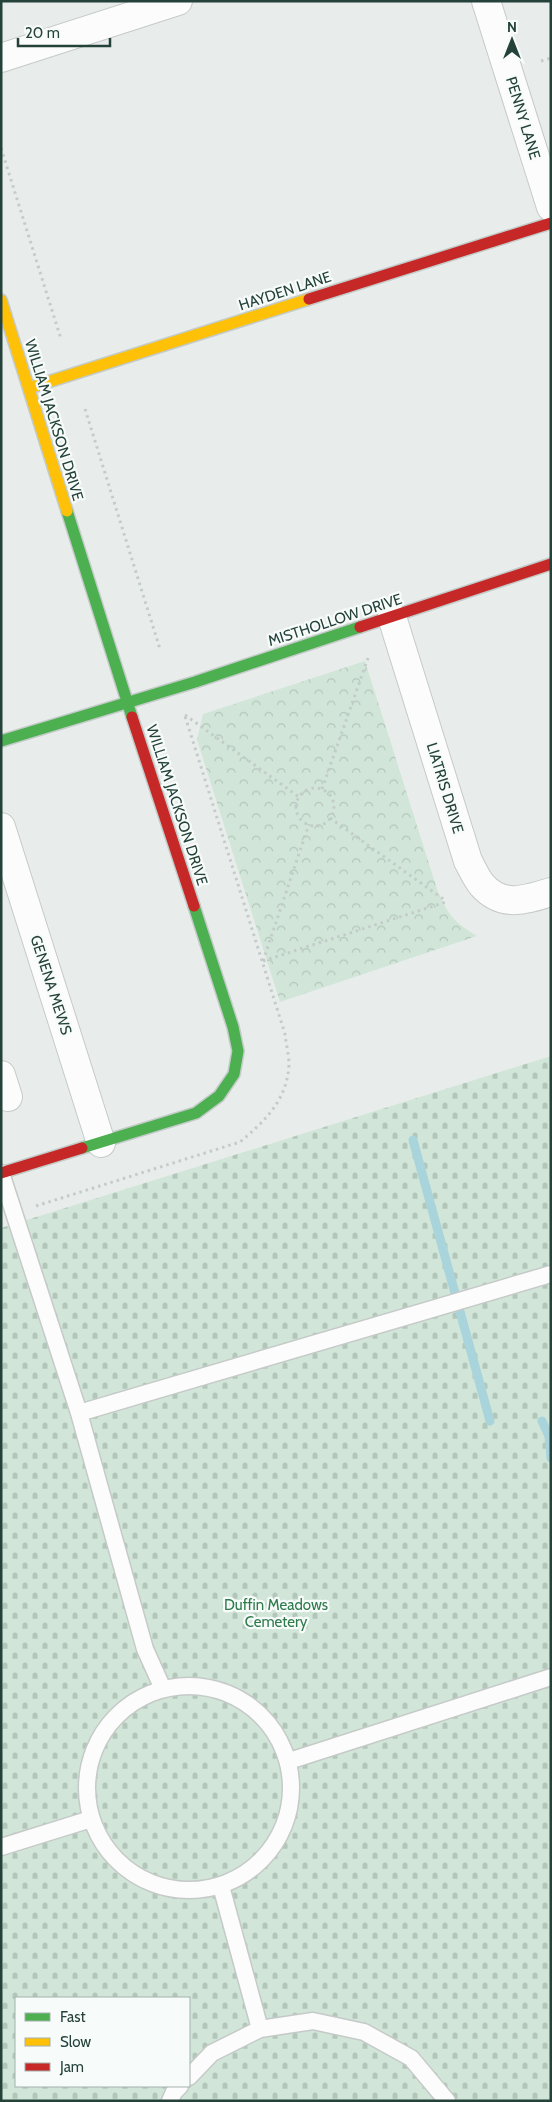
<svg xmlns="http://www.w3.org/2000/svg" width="552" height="2102" viewBox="0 0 552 2102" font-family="Cabin,sans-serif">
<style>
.cemetery{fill:url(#cemetery-stones);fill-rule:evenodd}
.park{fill:url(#park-crowns)}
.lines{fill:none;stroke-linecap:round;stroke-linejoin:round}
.stream{stroke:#a9d4db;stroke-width:9}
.lane-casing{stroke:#c5cac8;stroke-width:19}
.street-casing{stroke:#c5cac8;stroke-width:30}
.fast-casing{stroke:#c3cbc8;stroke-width:14}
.slow-casing{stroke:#c3cbc8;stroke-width:14}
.jam-casing{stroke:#c3cbc8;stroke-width:14}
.path{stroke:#c3ccca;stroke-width:3;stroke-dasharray:2.5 4;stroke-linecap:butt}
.lane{stroke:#fcfcfc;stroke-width:16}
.street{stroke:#fcfcfc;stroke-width:28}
.fast{stroke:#4caf50;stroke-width:11}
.slow{stroke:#ffc107;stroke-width:11}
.jam{stroke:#c62828;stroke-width:11}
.labels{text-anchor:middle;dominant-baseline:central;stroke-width:4.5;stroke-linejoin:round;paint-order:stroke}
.street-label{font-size:15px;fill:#24423a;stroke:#f7fbf9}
.park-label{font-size:15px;fill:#2d7a4b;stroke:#f7fbf9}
</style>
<defs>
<pattern id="cemetery-stones" width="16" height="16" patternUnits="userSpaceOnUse" patternTransform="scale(1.25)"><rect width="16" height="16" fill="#d1e6d8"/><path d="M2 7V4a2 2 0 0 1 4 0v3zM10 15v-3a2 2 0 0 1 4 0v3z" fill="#b3c6ba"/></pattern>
<pattern id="park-crowns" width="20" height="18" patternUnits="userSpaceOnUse" patternTransform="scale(1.25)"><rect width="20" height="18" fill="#d1e6d8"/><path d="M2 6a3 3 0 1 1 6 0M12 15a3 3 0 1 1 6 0" fill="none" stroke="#b3c6ba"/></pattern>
</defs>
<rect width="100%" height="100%" fill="#e8edeb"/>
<path class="cemetery" d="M 551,1056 L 551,2101 L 1,2101 L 1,1228 ZM 16,1998 L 189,1998 L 189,2086 L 16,2086 Z"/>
<path class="park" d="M 365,661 L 438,892 C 449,916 454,922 477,936 L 280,1002 L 197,740 L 203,714 Z"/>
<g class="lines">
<path class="stream" d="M 413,1140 L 490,1421
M 542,1421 L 549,1436 L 551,1458"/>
<g class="lane-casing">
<path id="lane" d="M 1,1173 L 79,1413 L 145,1649 L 163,1689
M 79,1413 L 551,1274
M87 1788a102 102 0 1 1 204 0a102 102 0 1 1-204 0Z
M 289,1761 L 551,1677
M 1,1847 L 91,1819
M 221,1886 L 260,2029
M 189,2077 L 212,2053 L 260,2029 L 313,2021 L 364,2032 L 411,2058 L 447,2101
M 170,2101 L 174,2092 L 180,2086"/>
</g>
<g class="street-casing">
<path id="street" d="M 486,1 L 551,207
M 1,58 L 178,1
M 392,617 L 468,861 C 472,868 476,878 482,885 C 502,908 525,900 551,892
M 1,827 L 101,1143
M 1,1075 L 8,1097"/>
</g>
<g class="fast-casing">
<path id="fast" d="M 67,511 L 132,717
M 1,741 L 195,682 L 360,627
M 82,1148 L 196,1113 L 219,1096 L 234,1074 L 238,1051 L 233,1027 L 194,906"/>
</g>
<g class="slow-casing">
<path id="slow" d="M 1,300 L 67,511
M 29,388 L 309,299"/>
</g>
<g class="jam-casing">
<path id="jam" d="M 309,299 L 551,223
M 360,627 L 551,564
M 132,717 L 194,906
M 1,1173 L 82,1148"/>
</g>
<path class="path" d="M 541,61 L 551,58
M 1,148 L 61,339
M 85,409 L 160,649
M 185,715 L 299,797
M296 807a19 19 0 1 1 38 0a19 19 0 1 1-38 0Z
M 322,789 L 368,658
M 330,818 L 446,901
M 263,961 L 446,902
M 263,961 L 309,824
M 36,1206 L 240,1142 C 265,1121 287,1100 289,1065 C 289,1055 286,1044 285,1034 L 185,716"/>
<use href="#lane" class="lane"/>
<use href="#street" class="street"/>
<use href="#fast" class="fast"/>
<use href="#slow" class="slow"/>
<use href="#jam" class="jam"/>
</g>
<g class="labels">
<g class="street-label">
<text transform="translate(523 118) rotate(73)">PENNY LANE</text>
<text transform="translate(285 291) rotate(-18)">HAYDEN LANE</text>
<text transform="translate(54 420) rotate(73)">WILLIAM JACKSON DRIVE</text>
<text transform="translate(335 620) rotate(-18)">MISTHOLLOW DRIVE</text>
<text transform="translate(445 788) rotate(73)">LIATRIS DRIVE</text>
<text transform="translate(177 805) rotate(72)">WILLIAM JACKSON DRIVE</text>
<text transform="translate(51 985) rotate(72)">GENENA MEWS</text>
</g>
<g class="park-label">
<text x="276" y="1605">Duffin Meadows<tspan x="276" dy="17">Cemetery</tspan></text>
</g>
</g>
<rect width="552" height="2102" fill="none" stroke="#24423a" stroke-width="5"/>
<rect x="15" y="1997" width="175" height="90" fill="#f7fbf9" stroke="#a3b1ad"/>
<rect x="25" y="2013" width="25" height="8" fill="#4caf50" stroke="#a3b1ad"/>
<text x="60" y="2022" font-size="15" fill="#24423a">Fast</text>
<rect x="25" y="2038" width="25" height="8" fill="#ffc107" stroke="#a3b1ad"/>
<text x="60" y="2047" font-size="15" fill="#24423a">Slow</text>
<rect x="25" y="2063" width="25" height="8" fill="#c62828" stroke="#a3b1ad"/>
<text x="60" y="2072" font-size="15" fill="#24423a">Jam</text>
<g transform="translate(512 40)" stroke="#f7fbf9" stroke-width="4" paint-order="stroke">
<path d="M0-4L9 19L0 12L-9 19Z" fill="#24423a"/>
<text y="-8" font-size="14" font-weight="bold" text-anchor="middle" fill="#24423a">N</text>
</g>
<path d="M18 38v8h92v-8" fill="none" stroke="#24423a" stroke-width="2.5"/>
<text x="25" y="38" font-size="15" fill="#24423a" stroke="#f7fbf9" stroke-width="4" paint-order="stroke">20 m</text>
</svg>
